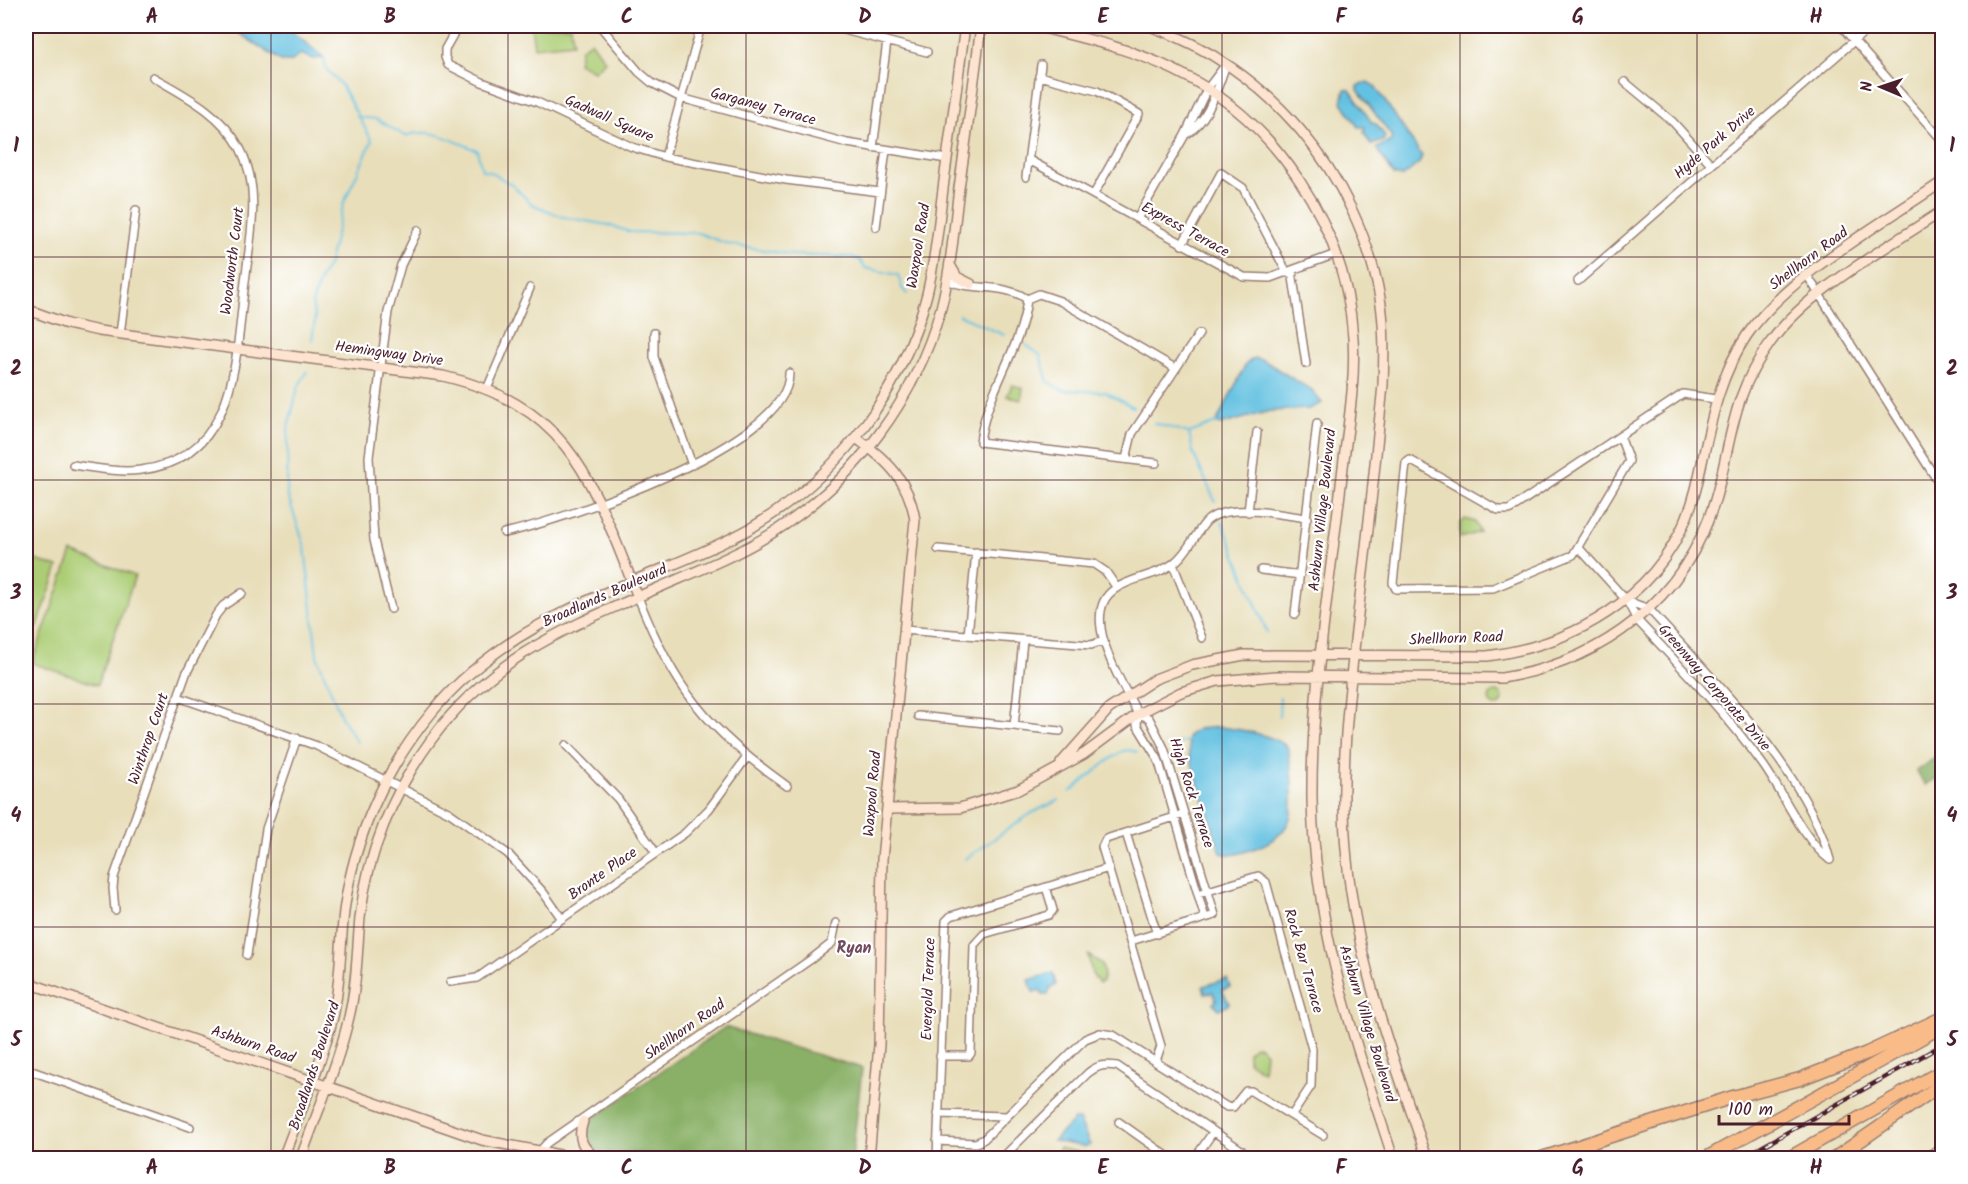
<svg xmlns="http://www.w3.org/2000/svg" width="1968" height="1184" viewBox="0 0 1968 1184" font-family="Kalam,sans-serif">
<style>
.green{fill:#accd75;stroke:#7b7650;stroke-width:1.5}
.forest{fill:#89b066;stroke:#6a6848;stroke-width:1.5}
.water{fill:#63c1e1;stroke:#567086;stroke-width:1.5}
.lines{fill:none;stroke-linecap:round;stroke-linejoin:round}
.stream{stroke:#63c1e1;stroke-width:2}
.street-casing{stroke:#997e72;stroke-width:10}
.secondary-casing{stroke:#997e72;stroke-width:12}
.highway-casing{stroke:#997e72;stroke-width:15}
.street{stroke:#fff;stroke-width:7}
.secondary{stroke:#fde4d0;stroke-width:9}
.highway{stroke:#f9bc89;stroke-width:12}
.rail-casing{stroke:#4a1f2b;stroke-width:4.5}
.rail{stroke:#fff;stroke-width:2;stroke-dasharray:7;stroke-linecap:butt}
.grid{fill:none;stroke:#4a1f2b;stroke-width:1.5;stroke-opacity:0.55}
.labels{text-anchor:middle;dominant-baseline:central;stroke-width:4.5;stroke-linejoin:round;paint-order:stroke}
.street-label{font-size:15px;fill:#4a1f2b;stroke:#fff}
.neighbourhood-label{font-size:16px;font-weight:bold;fill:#734b5e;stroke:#fff}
.neatline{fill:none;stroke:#4a1f2b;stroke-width:2}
.grid-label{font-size:20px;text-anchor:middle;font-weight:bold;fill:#4a1f2b}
</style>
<rect width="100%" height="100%" fill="#fff"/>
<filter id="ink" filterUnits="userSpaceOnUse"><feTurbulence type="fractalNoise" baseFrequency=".0167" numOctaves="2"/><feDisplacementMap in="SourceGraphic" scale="12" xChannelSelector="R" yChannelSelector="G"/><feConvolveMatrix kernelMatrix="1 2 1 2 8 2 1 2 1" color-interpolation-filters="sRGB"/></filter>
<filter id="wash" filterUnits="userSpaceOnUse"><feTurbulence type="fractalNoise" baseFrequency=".008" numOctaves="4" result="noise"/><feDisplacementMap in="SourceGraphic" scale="24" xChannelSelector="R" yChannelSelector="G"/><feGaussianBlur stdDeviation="1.35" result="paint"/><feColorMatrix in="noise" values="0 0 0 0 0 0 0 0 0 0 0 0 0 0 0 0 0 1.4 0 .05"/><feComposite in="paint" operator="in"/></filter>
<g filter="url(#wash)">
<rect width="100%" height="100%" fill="#e8deba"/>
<path class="green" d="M 531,26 L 571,26 L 573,43 L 534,47 Z
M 591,41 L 605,61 L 594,71 L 578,63 L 581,49 Z
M 1012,385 L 1023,388 L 1021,400 L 1007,396 Z
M 1465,519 L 1475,522 L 1480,532 L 1460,538 L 1460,524 Z
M 72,552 L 135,576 L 97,685 L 32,663 Z
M 26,557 L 58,567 L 37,628 L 26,624 Z
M1489 699a7 7 0 1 1 14 0a7 7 0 1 1-14 0Z
M 1088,955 L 1102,964 L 1104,974 L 1102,982 L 1099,983 L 1092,974 Z
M 1255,1046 L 1260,1046 L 1265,1053 L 1263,1071 L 1248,1061 L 1248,1052 Z
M 1059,1148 L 1091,1155 L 1091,1158 L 1057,1158 Z"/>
<path class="forest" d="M 1942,753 L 1942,775 L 1925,785 L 1916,771 Z
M 725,1027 L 862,1068 L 852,1158 L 711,1158 L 682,1155 L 602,1152 L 589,1146 C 585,1134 585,1126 595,1117 Z"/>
<path class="water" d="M 228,26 L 285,26 L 324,58 L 313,59 L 300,54 L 292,61 L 281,61 Z
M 1367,82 L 1375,86 L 1422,156 L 1419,163 L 1402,177 L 1394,175 L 1378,151 L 1377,148 L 1391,141 L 1392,137 L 1358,90 L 1358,86 Z
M 1345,89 L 1350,90 L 1372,123 L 1376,124 L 1385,136 L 1383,141 L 1371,145 L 1364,133 L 1365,127 L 1358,127 L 1342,102 Z
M 1254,358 L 1263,360 L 1311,390 L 1322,403 L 1309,409 L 1270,411 L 1220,425 L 1216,423 L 1246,364 Z
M 1220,727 C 1244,730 1265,733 1287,746 C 1291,760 1295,807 1289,821 C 1283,836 1267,844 1253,849 C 1241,853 1233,857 1221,853 L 1189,755 L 1188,736 L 1197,729 Z
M 1053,973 L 1056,985 L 1050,988 L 1048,994 L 1043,994 L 1040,990 L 1033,992 L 1029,980 Z
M 1227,979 L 1230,987 L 1222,990 L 1229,1003 L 1227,1006 L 1219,1009 L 1213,1003 L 1216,1001 L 1213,992 L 1205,994 L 1203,986 Z
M 1074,1120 L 1079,1120 L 1090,1145 L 1086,1147 L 1053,1141 Z"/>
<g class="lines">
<path class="stream" d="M 357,117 L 376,119 L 405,136 C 431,126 452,141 477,150 L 482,170 L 491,172 L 512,185 L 532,204 L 563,217 L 608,225 L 630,232 L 698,233 L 728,244 L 793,255 L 852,257 L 860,260 L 865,268 L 898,275 L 902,288 L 907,294
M 959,315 L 1004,335
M 312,340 L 315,319 L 312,304 L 321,277 L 328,266 L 344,202 L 372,141 L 341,85 L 326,69 L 324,58
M 1026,345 L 1040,355 L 1048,382 L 1062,390 L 1105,392 L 1133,407
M 307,372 L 298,387 L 288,428 L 287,494 L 305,547 L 317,656 L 342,719 L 357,742
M 1154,423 L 1189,433 L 1216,423
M 1189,433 L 1193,453 L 1215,501
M 1222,521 L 1267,632
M 1279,717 L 1280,697
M 1178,743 L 1189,741
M 1070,792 C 1081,784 1115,753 1123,751 C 1128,749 1133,751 1137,752
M 965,859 L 1030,814 L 1059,800"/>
</g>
</g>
<g filter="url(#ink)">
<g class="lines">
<g class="street-casing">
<path id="street" d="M 458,26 L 445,49 L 445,57 L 448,65 L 482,82 L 537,102 L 632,147 L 665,157 L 786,180 L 880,192
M 600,26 L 639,72 L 652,83 L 681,98 L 847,143 L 947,159
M 829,26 L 927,52
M 1841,26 L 1942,140
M 1039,76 L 1097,91 L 1139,114 L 1094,194
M 1625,82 L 1673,122 L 1711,164
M 1185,135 C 1207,123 1216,93 1224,70
M 873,148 L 887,42
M 665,157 L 701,26
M 1029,160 L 1244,277 L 1270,278 L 1336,254
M 1026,177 L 1041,65
M 1137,219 L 1185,135 L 1207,89 L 1226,64
M 876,227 L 886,150
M 1182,245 L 1221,173 L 1243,188 L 1287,273
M 1292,271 L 1306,364
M 1807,275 L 1942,488
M 947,280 C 973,292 1002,282 1027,299 L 1039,294 L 1060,301 L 1175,368
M 1578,281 L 1871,26
M 1027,299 C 1022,349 986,391 980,442 L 1156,463
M 654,333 L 654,357 L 692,465
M 120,334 L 136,210
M 487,389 L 530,288
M 1620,436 L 1629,461 L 1573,555 L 1493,588 L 1396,589 L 1393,583 L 1406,463 L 1410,460 L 1498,510 L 1509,510 L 1683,394 L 1715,399
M 1126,459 L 1132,434 L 1199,334
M 73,465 C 95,468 119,473 141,470 C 239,458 235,357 245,282 C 250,237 262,190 240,148 C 221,113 186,96 153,77
M 1248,512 L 1257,432
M 504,533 C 563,520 791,445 789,373
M 1579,548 L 1627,601 L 1649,609 C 1710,677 1807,771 1830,860
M 938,549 L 1094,564 L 1106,572 L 1117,588
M 1173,564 L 1202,638
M 1261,570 L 1300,575
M 638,597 C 675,690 706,728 787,786
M 1627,601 L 1637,620 C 1680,666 1724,711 1761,762 C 1783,791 1801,838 1830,860
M 391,609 L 374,540 L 369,457 L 388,312 L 401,265 L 418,230
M 1295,614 L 1317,423
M 904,630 L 1091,645 L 1103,641
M 968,635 L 976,552
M 178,697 L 317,746 L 450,813 L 508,854 L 543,892 L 562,919
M 1138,714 C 1123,685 1077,614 1115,589 C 1132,577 1158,576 1174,563 C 1188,552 1194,536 1205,523 C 1224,501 1280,515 1307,518
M 1138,714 L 1137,725 L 1158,759 L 1205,918
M 918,716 L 1060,731
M 1014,726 L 1023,641
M 566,745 L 618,799 L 656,853
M 1126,833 L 1157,934
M 1198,894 L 1258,876 L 1266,882 L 1312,1049 L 1311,1086 L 1292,1115
M 115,910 L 113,888 L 114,877 L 186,674 L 216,615 L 223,606 L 242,593
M 1131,941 L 1215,915 L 1164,748 L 1149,718 L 1138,714
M 247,955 L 266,829 L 297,738
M 450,982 L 477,978 L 685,833 L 709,809 L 747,757
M 940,1056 L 969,1056 L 971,1053 L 974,945 L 984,934 L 1049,915 L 1053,910 L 1046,887
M 1156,1061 L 1161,1046 L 1102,847 L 1106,839 L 1184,814
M 26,1069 L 190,1127
M 938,1114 L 1006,1116
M 1119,1122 L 1170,1158
M 937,1141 L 976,1143 L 984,1139 L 1085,1039 L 1100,1033 L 1113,1035 L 1227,1107 L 1233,1107 L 1246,1091 L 1251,1091 L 1323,1135
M 539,1152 L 547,1143 L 810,960 L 832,943 L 836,923
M 937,1158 L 946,921 L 951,916 L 1109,868
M 1002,1158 L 1088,1073 C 1098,1065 1105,1064 1117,1066 L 1253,1158
M 1195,1158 L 1213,1132
M 1925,1158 L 1942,1146"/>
</g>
<g class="secondary-casing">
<path id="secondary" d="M 1035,26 C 1082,38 1130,48 1174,70 C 1276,119 1346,225 1353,338 C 1356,384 1347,430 1342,476 C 1330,582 1311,691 1312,799 C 1314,927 1354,1038 1393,1158
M 1150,26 C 1268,67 1358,174 1380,298 C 1385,326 1384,356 1383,385 C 1376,456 1369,526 1360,597 C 1350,684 1338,773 1347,860 C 1357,963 1394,1061 1427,1158
M 950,265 L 957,277 L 971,284
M 26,309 L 67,324 L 99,331 L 443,376 C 575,407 593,486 638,597
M 856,438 C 887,460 909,480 915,520 L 882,859 L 879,1045 L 869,1158
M 1061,763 L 1109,709 L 1155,679 L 1192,665 L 1244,655 L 1487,656 C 1584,643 1671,588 1696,489 C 1709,435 1715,382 1747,335 C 1788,275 1882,224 1942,182
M 887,809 L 960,808 L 1018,790 L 1084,754 L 1138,714 L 1181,692 L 1218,681 L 1276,676 L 1502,678 C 1602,662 1686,599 1715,500 C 1733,439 1730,398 1770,343 C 1807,290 1889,247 1942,211
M 26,982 L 482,1140 L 575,1158
M 583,1121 C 577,1139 582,1147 596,1158
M 283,1158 C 300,1112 321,1065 333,1017 C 341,982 340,946 344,911 C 354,837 386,767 433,711 C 494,637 581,602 667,567 C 696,555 725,543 751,528 C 839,476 902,392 927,294 C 936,257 939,219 944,181 C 951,129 958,77 965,26
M 301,1158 C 317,1112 338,1065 349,1017 C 357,984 357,951 360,918 C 367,854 393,792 431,740 C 492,656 567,628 658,588 C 697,571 738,555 774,532 C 855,480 915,401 941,308 C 951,269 954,228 959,188 C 967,134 974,80 981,26"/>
</g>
<g class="highway-casing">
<path id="highway" d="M 1542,1158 L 1733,1097 L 1800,1079 L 1867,1053 L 1942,1018
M 1706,1158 L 1941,1027
M 1789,1158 L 1942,1071
M 1835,1158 L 1942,1084"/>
</g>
<use href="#street" class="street"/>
<use href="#secondary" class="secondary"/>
<use href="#highway" class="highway"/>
<g class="rail-casing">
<path id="rail" d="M 1742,1158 L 1942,1045"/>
</g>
<use href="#rail" class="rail"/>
</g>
</g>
<path class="grid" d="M 271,26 L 271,1158M 508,26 L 508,1158M 746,26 L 746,1158M 984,26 L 984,1158M 1222,26 L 1222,1158M 1460,26 L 1460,1158M 1697,26 L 1697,1158M 26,257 L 1942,257M 26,480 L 1942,480M 26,704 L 1942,704M 26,927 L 1942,927"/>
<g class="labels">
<g class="street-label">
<text transform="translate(763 107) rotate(15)">Garganey Terrace</text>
<text transform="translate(609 119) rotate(24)">Gadwall Square</text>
<text transform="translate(1715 143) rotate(-41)">Hyde Park Drive</text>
<text transform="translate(1185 230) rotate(29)">Express Terrace</text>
<text transform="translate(919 246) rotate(-81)">Waxpool Road</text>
<text transform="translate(1809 259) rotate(-37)">Shellhorn Road</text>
<text transform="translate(233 261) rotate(-83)">Woodworth Court</text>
<text transform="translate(389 354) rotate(8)">Hemingway Drive</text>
<text transform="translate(1323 510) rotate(-84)">Ashburn Village Boulevard</text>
<text transform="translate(605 596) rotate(-24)">Broadlands Boulevard</text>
<text transform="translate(1456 639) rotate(-2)">Shellhorn Road</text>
<text transform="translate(1714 688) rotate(49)">Greenway Corporate Drive</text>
<text transform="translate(149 739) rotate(-71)">Winthrop Court</text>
<text transform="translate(1191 793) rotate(72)">High Rock Terrace</text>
<text transform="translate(873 794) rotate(-85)">Waxpool Road</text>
<text transform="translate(603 874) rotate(-35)">Bronte Place</text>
<text transform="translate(1303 961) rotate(74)">Rock Bar Terrace</text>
<text transform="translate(929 989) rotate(-88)">Evergold Terrace</text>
<text transform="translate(1367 1024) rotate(73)">Ashburn Village Boulevard</text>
<text transform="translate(685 1030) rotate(-35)">Shellhorn Road</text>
<text transform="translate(253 1045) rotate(19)">Ashburn Road</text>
<text transform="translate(315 1066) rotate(-72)">Broadlands Boulevard</text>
</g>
<g class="neighbourhood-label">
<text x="854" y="948">Ryan</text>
</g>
</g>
<rect width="1968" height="1184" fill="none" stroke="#fff" stroke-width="66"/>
<g transform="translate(1881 87) rotate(272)" stroke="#ffffff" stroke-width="4.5" paint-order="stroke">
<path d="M0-4.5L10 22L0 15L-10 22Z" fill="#4a1f2b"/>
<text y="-9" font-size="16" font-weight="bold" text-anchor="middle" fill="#4a1f2b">N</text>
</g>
<path d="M1719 1115v9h130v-9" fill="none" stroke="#4a1f2b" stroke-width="3"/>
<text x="1728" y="1115" font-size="18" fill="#4a1f2b" stroke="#ffffff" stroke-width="4.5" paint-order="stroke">100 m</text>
<rect x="33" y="33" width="1902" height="1118" class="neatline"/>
<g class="grid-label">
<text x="152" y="23">A</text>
<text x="390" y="23">B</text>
<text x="627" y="23">C</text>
<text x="865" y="23">D</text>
<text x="1103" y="23">E</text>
<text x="1341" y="23">F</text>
<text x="1578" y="23">G</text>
<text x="1816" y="23">H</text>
<text x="16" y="152">1</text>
<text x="1952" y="152">1</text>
<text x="16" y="375">2</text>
<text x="1952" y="375">2</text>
<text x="16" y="599">3</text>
<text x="1952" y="599">3</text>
<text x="16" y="822">4</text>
<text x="1952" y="822">4</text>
<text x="16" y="1046">5</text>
<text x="1952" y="1046">5</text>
<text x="152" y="1174">A</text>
<text x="390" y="1174">B</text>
<text x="627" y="1174">C</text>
<text x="865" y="1174">D</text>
<text x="1103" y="1174">E</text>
<text x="1341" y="1174">F</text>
<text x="1578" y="1174">G</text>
<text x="1816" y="1174">H</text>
</g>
</svg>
